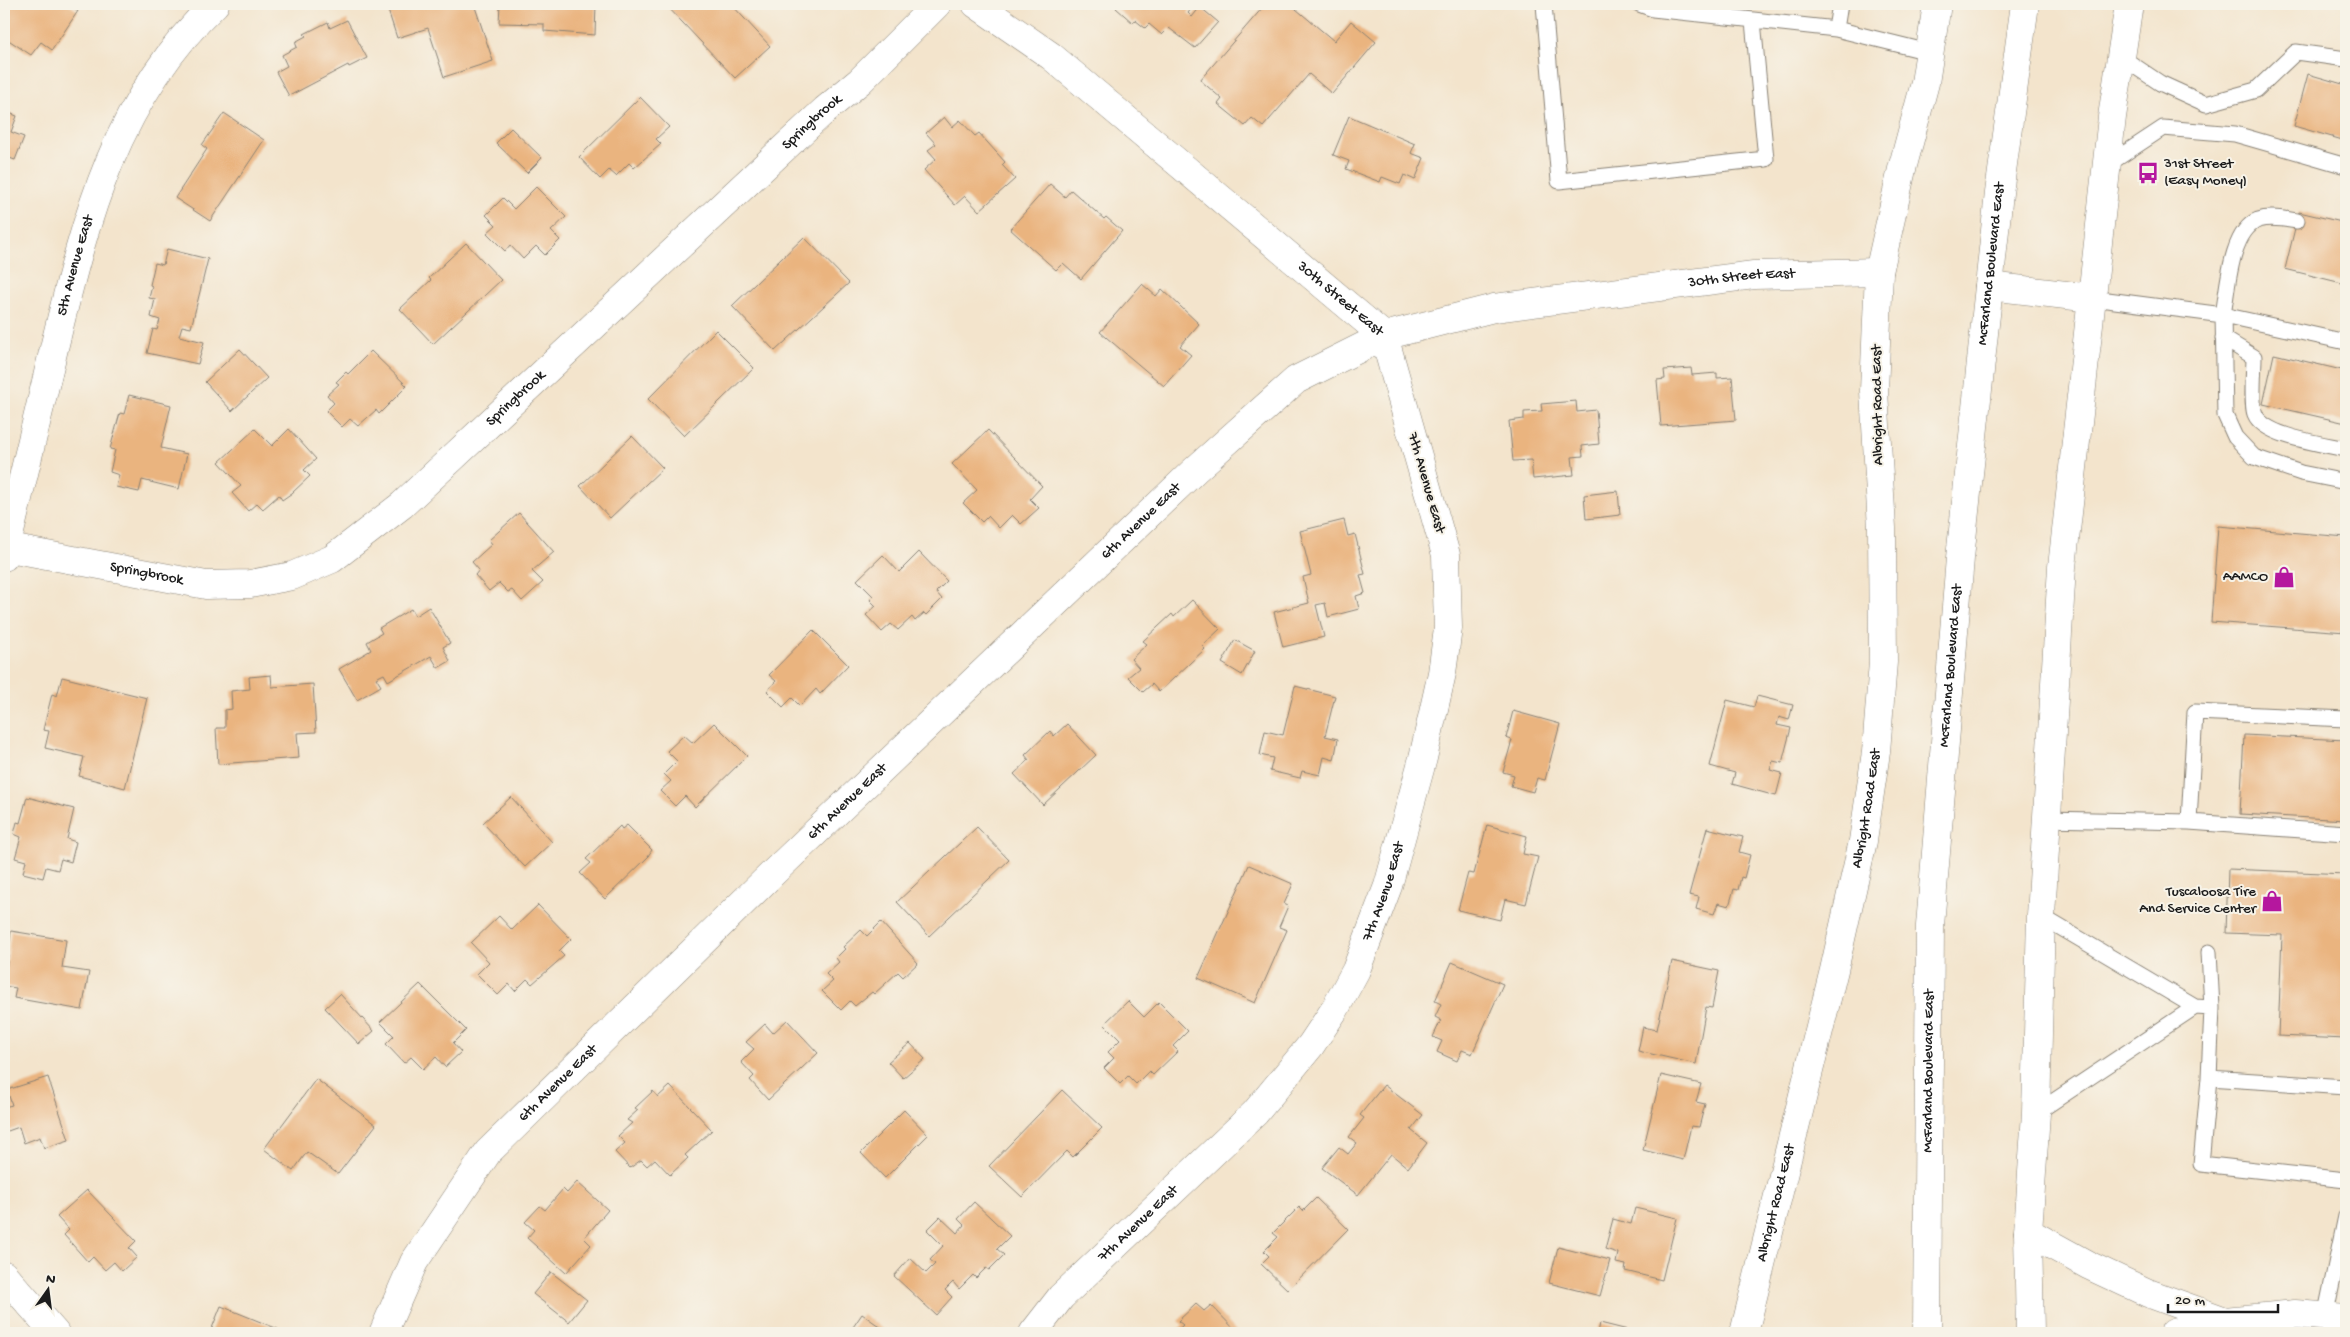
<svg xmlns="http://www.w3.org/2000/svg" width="2350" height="1337" viewBox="0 0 2350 1337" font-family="'Gochi Hand',sans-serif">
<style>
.building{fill:#eab47f}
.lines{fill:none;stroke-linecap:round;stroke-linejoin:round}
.service-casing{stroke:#888074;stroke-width:17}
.minor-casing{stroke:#888074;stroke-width:29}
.trunk-casing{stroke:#888074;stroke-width:29}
.service{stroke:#fff;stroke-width:15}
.minor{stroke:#fff;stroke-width:28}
.trunk{stroke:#fff;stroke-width:28}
.labels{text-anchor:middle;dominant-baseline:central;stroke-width:4;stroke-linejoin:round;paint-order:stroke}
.street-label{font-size:15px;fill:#1c1c1c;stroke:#f7f3e8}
.poi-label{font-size:15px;fill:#1c1c1c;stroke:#f7f3e8;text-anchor:end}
</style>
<rect width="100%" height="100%" fill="#f7f3e8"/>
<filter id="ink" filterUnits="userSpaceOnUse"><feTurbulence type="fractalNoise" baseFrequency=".02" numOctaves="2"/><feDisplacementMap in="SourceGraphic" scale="10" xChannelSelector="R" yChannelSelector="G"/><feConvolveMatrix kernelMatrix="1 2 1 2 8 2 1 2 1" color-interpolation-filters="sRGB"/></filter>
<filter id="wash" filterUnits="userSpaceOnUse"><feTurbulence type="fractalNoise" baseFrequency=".0096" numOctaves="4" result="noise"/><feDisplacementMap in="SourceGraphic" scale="20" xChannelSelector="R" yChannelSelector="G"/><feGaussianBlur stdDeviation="1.12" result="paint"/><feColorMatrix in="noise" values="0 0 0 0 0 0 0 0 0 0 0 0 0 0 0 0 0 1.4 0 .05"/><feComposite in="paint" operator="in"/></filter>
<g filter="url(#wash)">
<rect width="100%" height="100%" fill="#f3e4cc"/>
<g id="blocks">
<path class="building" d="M 4,4 L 68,4 L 78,11 L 52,50 L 41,42 L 31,55 L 4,37 Z
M 386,4 L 474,4 L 493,61 L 444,77 L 428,28 L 397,38 Z
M 500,4 L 596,4 L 595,35 L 544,31 L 544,24 L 499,23 Z
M 665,4 L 731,4 L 770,46 L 735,78 Z
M 1119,4 L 1195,4 L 1188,13 L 1192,17 L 1200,7 L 1218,22 L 1195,48 L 1169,28 L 1162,35 L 1149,24 L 1145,28 L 1135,20 L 1133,23 L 1116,8 Z
M 1271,4 L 1290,4 L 1334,41 L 1351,21 L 1376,42 L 1332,94 L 1309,74 L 1263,127 L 1252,118 L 1245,126 L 1218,104 L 1222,99 L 1200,80 L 1264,6 L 1267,8 Z
M 347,20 L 367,58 L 349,67 L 348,65 L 289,96 L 276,72 L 287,66 L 282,55 L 297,47 L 295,42 L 306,36 L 304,34 L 328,22 L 330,28 Z
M 2308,74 L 2346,85 L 2346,141 L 2294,126 Z
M 640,97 L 669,127 L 656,139 L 661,144 L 634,168 L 629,163 L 616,176 L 609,170 L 600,179 L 579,157 Z
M 4,111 L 17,116 L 11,132 L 24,137 L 15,160 L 4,156 Z
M 224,113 L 264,140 L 210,221 L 175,198 L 207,149 L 202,145 Z
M 1349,116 L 1415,144 L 1411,153 L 1424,158 L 1415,180 L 1404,175 L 1400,184 L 1382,177 L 1380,182 L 1346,169 L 1349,161 L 1333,155 Z
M 944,117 L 952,127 L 960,120 L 975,136 L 979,133 L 1005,162 L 1002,165 L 1015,179 L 979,211 L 965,196 L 955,205 L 924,170 L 936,159 L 928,150 L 936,144 L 926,133 Z
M 511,128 L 542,158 L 527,173 L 496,143 Z
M 1050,184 L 1065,197 L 1071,190 L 1104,219 L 1106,217 L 1122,231 L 1081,279 L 1063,263 L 1056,270 L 1010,229 Z
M 536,187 L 566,217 L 551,231 L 560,240 L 545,255 L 536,246 L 523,259 L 510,245 L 505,251 L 487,233 L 496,225 L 486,215 L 503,198 L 514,209 Z
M 2299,212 L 2346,223 L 2346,284 L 2285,269 Z
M 804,237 L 849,283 L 775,351 L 732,306 Z
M 466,243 L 501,280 L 433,344 L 400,309 L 431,280 L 429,278 Z
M 167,249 L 208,259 L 191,328 L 182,326 L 179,336 L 204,342 L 198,364 L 147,353 L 153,329 L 157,330 L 160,320 L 151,317 L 155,299 L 149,298 L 152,286 L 150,285 L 155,263 L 163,265 Z
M 1142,284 L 1156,296 L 1162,289 L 1199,324 L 1180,346 L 1191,355 L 1164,386 L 1100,332 Z
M 716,330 L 754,368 L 684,436 L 648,399 Z
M 240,349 L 267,378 L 232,411 L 205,382 Z
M 371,351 L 407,386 L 379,414 L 376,410 L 358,426 L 350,419 L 342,427 L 326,411 L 334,403 L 327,395 L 339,384 L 336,382 L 346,372 L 348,374 Z
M 2274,354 L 2346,371 L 2346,423 L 2263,404 Z
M 1691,368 L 1692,375 L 1717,373 L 1717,378 L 1732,377 L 1736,420 L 1661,426 L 1657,380 L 1665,379 L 1664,370 Z
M 129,395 L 171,405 L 161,448 L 187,454 L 179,489 L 142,480 L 139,492 L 116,487 L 119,475 L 110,472 L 115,450 L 110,449 L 120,413 L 124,414 Z
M 1576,401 L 1577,412 L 1596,410 L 1599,444 L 1582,446 L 1583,456 L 1572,457 L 1574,475 L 1533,479 L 1531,460 L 1513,461 L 1509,421 L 1524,419 L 1524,412 L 1542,411 L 1541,404 Z
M 255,429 L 272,446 L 289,429 L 316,459 L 304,470 L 310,476 L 292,493 L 282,500 L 279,495 L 263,509 L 257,503 L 248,511 L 232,493 L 241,486 L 219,462 Z
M 988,430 L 1042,486 L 1030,499 L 1039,508 L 1021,524 L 1012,515 L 999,528 L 988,516 L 982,522 L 963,503 L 977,490 L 952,464 Z
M 632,436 L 663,468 L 610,518 L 580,486 Z
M 1618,491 L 1620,515 L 1586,519 L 1584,495 Z
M 519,513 L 554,552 L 532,571 L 543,582 L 522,601 L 512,590 L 508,592 L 499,583 L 489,591 L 475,575 L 479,570 L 472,562 L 492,544 L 489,540 Z
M 1344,520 L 1348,536 L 1355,534 L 1365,574 L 1360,575 L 1365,593 L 1356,596 L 1359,609 L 1328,617 L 1325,603 L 1316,605 L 1324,637 L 1283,647 L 1274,612 L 1309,603 L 1303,577 L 1311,575 L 1300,531 Z
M 2218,526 L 2346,537 L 2346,632 L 2211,622 Z
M 919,552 L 947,581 L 936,592 L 942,599 L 926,615 L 924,613 L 915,621 L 912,617 L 898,630 L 891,624 L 882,632 L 866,615 L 876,606 L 870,600 L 873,596 L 857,580 L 883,555 L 899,572 Z
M 1192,600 L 1220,629 L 1202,646 L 1205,649 L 1159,692 L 1152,684 L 1143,692 L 1128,677 L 1139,668 L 1131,659 L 1147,644 L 1143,641 L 1172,614 L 1174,617 Z
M 429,607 L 450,643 L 443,647 L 450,661 L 438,668 L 431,656 L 388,681 L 384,674 L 376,678 L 381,686 L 357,700 L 339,669 L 371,650 L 367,642 L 382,633 L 379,628 L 411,609 L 415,616 Z
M 813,630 L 848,665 L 820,694 L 816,689 L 800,706 L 792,698 L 783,707 L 767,691 L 776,681 L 769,675 Z
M 1235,640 L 1255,651 L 1242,675 L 1222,663 Z
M 271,675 L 272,687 L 313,684 L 316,732 L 297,733 L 299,758 L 218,764 L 216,728 L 225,728 L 225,710 L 232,709 L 231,691 L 250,689 L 249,677 Z
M 62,677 L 147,698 L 125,788 L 79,776 L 84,757 L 45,748 L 49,731 L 43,730 L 52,694 L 57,696 Z
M 1295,686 L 1335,696 L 1325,736 L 1338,739 L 1334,760 L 1324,757 L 1320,775 L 1302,771 L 1300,778 L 1270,771 L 1273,758 L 1260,755 L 1265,731 L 1283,735 Z
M 1757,696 L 1793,705 L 1789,720 L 1779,717 L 1777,725 L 1791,728 L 1782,763 L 1773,761 L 1770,770 L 1782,773 L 1776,796 L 1732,784 L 1735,773 L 1710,766 L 1727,700 L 1754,707 Z
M 1513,711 L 1560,724 L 1545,780 L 1537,778 L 1533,792 L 1511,786 L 1514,775 L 1503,772 L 1512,740 L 1506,738 Z
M 714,723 L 747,756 L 695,807 L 685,796 L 675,806 L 660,791 L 671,781 L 664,774 L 677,761 L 667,751 L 684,735 L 693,743 Z
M 1067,724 L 1096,755 L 1043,805 L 1014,774 L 1029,760 L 1025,755 L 1050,731 L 1054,736 Z
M 2244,735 L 2346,740 L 2346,820 L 2240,814 Z
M 27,797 L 74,809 L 67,839 L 76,842 L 71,862 L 61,859 L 58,870 L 46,867 L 43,878 L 23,873 L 26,861 L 15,858 L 21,837 L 14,834 L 17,822 L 20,823 Z
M 511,797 L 552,842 L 525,867 L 483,823 Z
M 627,825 L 652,850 L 648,856 L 649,856 L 605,899 L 580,873 L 591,863 L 586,859 L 620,826 L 622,829 Z
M 1487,825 L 1527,836 L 1523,854 L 1538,857 L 1526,904 L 1505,899 L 1500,920 L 1458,910 L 1468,873 L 1474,874 Z
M 977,827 L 1009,860 L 929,936 L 897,902 Z
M 1707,828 L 1743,837 L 1739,852 L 1750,855 L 1744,878 L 1741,877 L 1738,890 L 1734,889 L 1729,906 L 1718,903 L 1714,914 L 1696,909 L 1699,897 L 1689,895 Z
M 1249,865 L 1293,884 L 1284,904 L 1288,906 L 1279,927 L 1287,930 L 1255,1003 L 1198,978 Z
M 2228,869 L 2346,874 L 2346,1039 L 2278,1036 L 2282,935 L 2226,933 Z
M 538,905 L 571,939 L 559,951 L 564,956 L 532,984 L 527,979 L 515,991 L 509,984 L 498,995 L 477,974 L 489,962 L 471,943 L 499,916 L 512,930 Z
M 881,922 L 918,963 L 903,977 L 898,972 L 874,994 L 872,992 L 855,1006 L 850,1001 L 841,1010 L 822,991 L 833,981 L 826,974 L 839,962 L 836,958 L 845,949 L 843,947 L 861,930 L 867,936 Z
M 11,931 L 66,940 L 62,968 L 89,972 L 82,1010 L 14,998 L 16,988 L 4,986 Z
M 1672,961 L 1719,971 L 1712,1008 L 1706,1007 L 1696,1064 L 1638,1051 L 1643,1027 L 1657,1030 Z
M 1452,962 L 1503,984 L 1472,1054 L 1462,1050 L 1457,1061 L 1437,1052 L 1442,1041 L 1433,1037 L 1441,1020 L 1435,1017 L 1441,1004 L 1435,1001 Z
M 420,984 L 466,1030 L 453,1043 L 461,1052 L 445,1067 L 436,1057 L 423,1069 L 411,1057 L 404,1063 L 386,1044 L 394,1036 L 380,1022 Z
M 340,994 L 374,1031 L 359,1044 L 325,1008 Z
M 1128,1001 L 1144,1017 L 1159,1002 L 1188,1031 L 1173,1046 L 1178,1051 L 1153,1075 L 1149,1071 L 1136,1084 L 1128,1076 L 1120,1084 L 1104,1068 L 1114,1058 L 1108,1052 L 1120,1040 L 1104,1024 Z
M 787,1020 L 818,1053 L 768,1100 L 750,1080 L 754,1076 L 741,1062 L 754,1049 L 746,1042 L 765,1024 L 773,1033 Z
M 910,1043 L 925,1059 L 903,1078 L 888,1062 Z
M 1661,1075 L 1701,1084 L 1696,1102 L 1705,1104 L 1699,1127 L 1691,1126 L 1683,1160 L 1643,1150 Z
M 48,1077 L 69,1140 L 44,1148 L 40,1137 L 24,1143 L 19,1127 L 5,1132 L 4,1107 L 12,1105 L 7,1090 Z
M 316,1079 L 376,1125 L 338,1174 L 307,1152 L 293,1171 L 264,1149 Z
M 1384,1085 L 1423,1115 L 1411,1130 L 1427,1143 L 1408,1168 L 1391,1154 L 1358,1195 L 1322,1168 L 1339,1147 L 1348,1154 L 1357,1143 L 1349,1137 L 1364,1118 L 1360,1115 Z
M 670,1086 L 712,1130 L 685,1155 L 688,1158 L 670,1175 L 655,1159 L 647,1166 L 641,1160 L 630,1168 L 615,1152 L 625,1143 L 618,1136 L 632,1123 L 627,1120 L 638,1110 L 635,1108 L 653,1091 L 658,1097 Z
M 1062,1090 L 1102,1128 L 1073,1157 L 1067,1151 L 1022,1197 L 989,1166 Z
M 904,1110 L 928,1135 L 885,1178 L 861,1153 Z
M 577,1182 L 608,1210 L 584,1238 L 591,1245 L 566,1273 L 527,1238 L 534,1230 L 525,1222 L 540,1206 L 545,1210 L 563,1189 L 567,1193 Z
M 87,1190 L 136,1241 L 129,1248 L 137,1257 L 122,1271 L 114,1262 L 105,1270 L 93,1257 L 88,1262 L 64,1235 L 69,1230 L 57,1217 Z
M 1316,1198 L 1348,1229 L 1288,1290 L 1261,1264 L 1269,1256 L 1264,1251 L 1278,1237 L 1273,1233 L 1299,1207 L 1303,1211 Z
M 974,1202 L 1010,1236 L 997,1249 L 1004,1255 L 989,1270 L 986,1268 L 976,1278 L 973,1275 L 959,1289 L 953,1282 L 945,1290 L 952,1297 L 936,1315 L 894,1276 L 910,1258 L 926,1273 L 935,1264 L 930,1260 L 943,1246 L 927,1230 L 940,1217 L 957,1233 L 964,1225 L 958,1219 Z
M 1635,1208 L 1677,1218 L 1662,1280 L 1625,1271 L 1626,1265 L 1616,1263 L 1618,1253 L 1605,1249 L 1613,1219 L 1631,1224 Z
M 1558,1247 L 1610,1260 L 1600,1296 L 1549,1283 Z
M 551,1272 L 587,1300 L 569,1322 L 533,1294 Z
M 1196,1304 L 1204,1311 L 1211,1305 L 1238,1333 L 1174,1333 L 1183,1325 L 1178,1321 Z
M 221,1306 L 278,1329 L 276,1333 L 210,1333 Z
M 862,1314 L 889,1333 L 849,1333 Z
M 1600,1323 L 1640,1333 L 1598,1333 Z"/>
</g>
</g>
<g filter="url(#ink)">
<use href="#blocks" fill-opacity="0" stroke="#888074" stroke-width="1"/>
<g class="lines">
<g class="service-casing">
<path id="service" d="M 1544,4 L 1559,181 L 1766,159 L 1753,21
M 1639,4 L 1653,9 L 1836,29 L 1840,4
M 1836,29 L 1929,52
M 2121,57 L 2160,83 L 2206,104 L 2256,90 L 2296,52 L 2346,59
M 2107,165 L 2163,128 L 2235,134 L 2346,166
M 2297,221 C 2285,219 2270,216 2258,220 C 2230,232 2228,288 2223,315 L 2346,342
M 2092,298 L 2223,315 L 2225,415 L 2235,437 L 2254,457 L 2301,473 L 2346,482
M 2223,338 L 2254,357 C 2254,369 2251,405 2255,414 C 2264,437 2325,444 2346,449
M 2045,819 L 2189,822 L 2346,833
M 2189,822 L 2195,712 L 2346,719
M 2041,916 L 2195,1007 L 2212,1008 L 2209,1078 L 2346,1087
M 2209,952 L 2212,1008
M 2209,1078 L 2201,1164 L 2346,1180
M 2036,1113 L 2195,1007
M 2325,1317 L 2346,1216"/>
</g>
<g class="minor-casing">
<g id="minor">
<path id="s1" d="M 976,4 L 1051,56 L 1384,336"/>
<path id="s2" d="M 4,547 L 206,585 L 250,584 L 292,576 L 332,559 L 402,505 L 825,110 L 860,81 L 937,4"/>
<path id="s3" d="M 4,557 C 21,486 38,415 55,344 C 86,217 116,98 215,4"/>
<path d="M 4,1275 L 55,1333"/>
<path id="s4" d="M 383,1333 L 414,1262 L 488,1152 L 775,871 L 1195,470 L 1296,380 L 1384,336 L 1494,308 L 1754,275 L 1879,272"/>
<path id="s5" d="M 1033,1333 L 1061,1297 L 1255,1113 L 1311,1045 L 1335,1009 L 1356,970 L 1388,886 L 1423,758 L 1442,673 L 1448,628 L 1446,555 L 1384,336"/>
<path id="s6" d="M 1744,1333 L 1834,970 L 1863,841 L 1876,752 L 1883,662 L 1882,528 L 1874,391 L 1879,272 L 1902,169 L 1925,83 L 1937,4"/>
<path d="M 2174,1333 L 2225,1321 L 2295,1314 L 2346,1318"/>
</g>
</g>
<g class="trunk-casing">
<g id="trunk">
<path d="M 1989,286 L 2092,298"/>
<path d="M 2028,1232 L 2088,1265 L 2148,1293 L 2225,1321"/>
<path id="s7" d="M 1927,1333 L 1930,926 L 1960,558 L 1999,193 L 2025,4"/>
<path d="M 2030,1333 L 2028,1232 L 2036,1113 L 2041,916 L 2062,567 L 2112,117 L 2129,4"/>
</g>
</g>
<use href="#service" class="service"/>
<use href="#minor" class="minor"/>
<use href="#trunk" class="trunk"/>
</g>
</g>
<defs>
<g id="bus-bare" transform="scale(1.725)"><path d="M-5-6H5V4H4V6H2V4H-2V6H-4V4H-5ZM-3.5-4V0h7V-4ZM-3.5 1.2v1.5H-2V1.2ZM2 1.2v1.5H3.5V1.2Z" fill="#b5179e" stroke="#f7f3e8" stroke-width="2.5" paint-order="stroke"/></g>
<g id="shop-bare" transform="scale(1.725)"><path d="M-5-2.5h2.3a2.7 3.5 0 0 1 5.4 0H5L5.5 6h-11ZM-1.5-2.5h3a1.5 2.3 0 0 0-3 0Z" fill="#b5179e" stroke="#f7f3e8" stroke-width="2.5" paint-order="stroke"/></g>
</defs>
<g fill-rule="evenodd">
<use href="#bus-bare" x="2148" y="173"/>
<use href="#shop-bare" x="2284" y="577"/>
<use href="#shop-bare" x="2272" y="901"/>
</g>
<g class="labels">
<g class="street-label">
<text stroke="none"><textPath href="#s2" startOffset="985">Springbrook</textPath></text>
<text stroke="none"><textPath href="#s7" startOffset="1072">McFarland Boulevard East</textPath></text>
<text stroke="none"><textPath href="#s3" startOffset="300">5th Avenue East</textPath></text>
<text stroke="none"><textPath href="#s4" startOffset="1789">30th Street East</textPath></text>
<text stroke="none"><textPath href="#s1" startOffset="469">30th Street East</textPath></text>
<text stroke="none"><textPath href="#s2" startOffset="580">Springbrook</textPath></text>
<text transform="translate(1878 405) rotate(-91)">Albright Road East</text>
<text transform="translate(1426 483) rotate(74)">7th Avenue East</text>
<text stroke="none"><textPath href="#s4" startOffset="1118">6th Avenue East</textPath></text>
<text stroke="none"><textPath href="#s2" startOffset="145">Springbrook</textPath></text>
<text stroke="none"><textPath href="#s7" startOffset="668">McFarland Boulevard East</textPath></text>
<text stroke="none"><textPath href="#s4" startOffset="712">6th Avenue East</textPath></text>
<text stroke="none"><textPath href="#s6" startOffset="539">Albright Road East</textPath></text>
<text stroke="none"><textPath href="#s5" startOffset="572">7th Avenue East</textPath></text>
<text stroke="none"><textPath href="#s7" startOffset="262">McFarland Boulevard East</textPath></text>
<text stroke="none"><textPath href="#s4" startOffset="308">6th Avenue East</textPath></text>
<text stroke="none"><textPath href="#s6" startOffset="134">Albright Road East</textPath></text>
<text stroke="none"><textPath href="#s5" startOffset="152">7th Avenue East</textPath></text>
</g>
<g class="poi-label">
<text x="2164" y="164" text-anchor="start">31st Street<tspan x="2164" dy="17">(Easy Money)</tspan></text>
<text x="2268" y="577">AAMCO</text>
<text x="2256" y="892">Tuscaloosa Tire<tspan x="2256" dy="17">And Service Center</tspan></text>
</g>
</g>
<rect width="2350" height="1337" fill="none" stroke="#f7f3e8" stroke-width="20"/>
<g transform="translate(48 1290) rotate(14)" stroke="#f7f3e8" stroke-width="4" paint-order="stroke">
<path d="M0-4L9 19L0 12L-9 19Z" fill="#1c1c1c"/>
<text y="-8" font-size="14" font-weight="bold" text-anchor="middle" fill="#1c1c1c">N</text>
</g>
<path d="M2168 1304v8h110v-8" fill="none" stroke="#1c1c1c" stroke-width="2.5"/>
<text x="2175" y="1304" font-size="15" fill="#1c1c1c" stroke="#f7f3e8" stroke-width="4" paint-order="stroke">20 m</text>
</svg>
